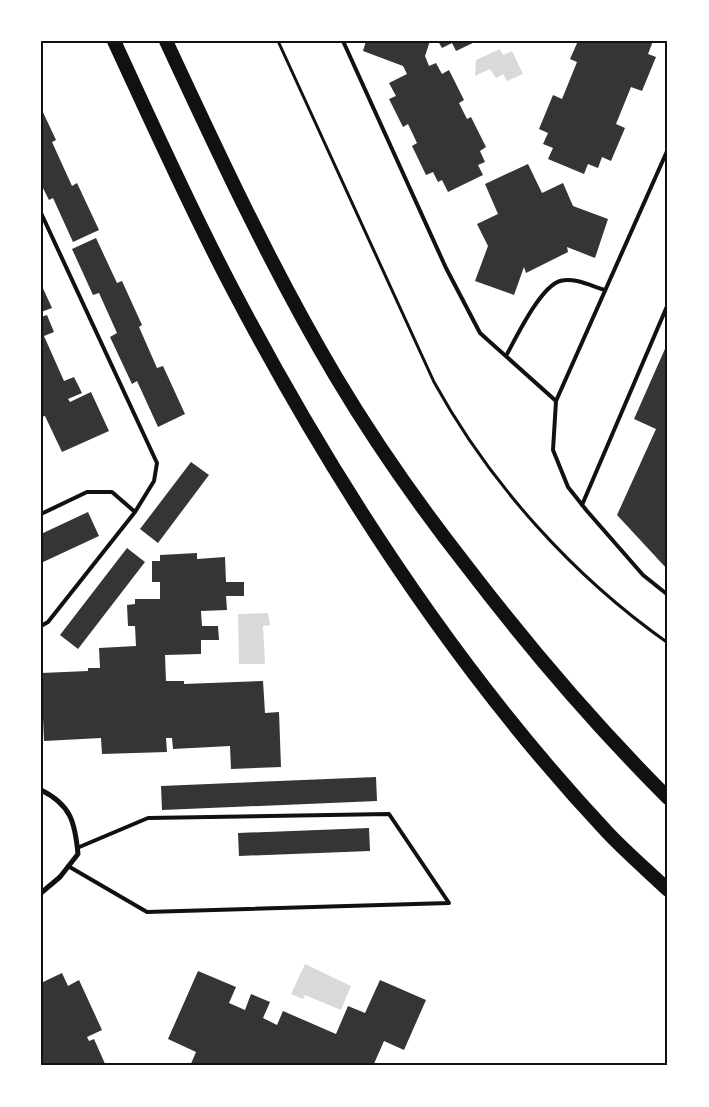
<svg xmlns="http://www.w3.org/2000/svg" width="709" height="1107" viewBox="0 0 709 1107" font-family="Cabin,sans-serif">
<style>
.water{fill:#d9d9d9}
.building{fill:#353535}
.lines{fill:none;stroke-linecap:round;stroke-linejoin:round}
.path{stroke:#111;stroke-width:3}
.service{stroke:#111;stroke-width:4}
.minor{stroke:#111;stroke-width:5}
.trunk{stroke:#111;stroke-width:14}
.neatline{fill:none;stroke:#111;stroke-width:2}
</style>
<rect width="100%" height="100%" fill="#fff"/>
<path class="water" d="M 500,49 L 503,55 L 512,51 L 523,74 L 507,81 L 503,74 L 496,78 L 490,69 L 475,76 L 476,60 Z
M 268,613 L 270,625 L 263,626 L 265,664 L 239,664 L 238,614 Z
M 305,964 L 351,986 L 341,1010 L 305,995 L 303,999 L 291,994 Z"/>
<path class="building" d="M 366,41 L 430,41 L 425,56 L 429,66 L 436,63 L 442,74 L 449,70 L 464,100 L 459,103 L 467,119 L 471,117 L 486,147 L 480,151 L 485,162 L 478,165 L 483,175 L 448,192 L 442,180 L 438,182 L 433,172 L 426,175 L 412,146 L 417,143 L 408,124 L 403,127 L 389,99 L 396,96 L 389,83 L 407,74 L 403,66 L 363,51 Z
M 438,41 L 477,41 L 456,51 L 452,43 L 442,48 Z
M 578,41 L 653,41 L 648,54 L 656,57 L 642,91 L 631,87 L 616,124 L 625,128 L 611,161 L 602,157 L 598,168 L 588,164 L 584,174 L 548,159 L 553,148 L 543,144 L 548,133 L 539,129 L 553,95 L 562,99 L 577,62 L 570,59 Z
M 41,108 L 56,140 L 52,142 L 72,186 L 77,183 L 99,230 L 73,242 L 53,198 L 49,200 L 41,184 Z
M 528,164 L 542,193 L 563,183 L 573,206 L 608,219 L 595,258 L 567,247 L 568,252 L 526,273 L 524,267 L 514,295 L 475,281 L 488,246 L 477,224 L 498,214 L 485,184 Z
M 96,238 L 117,283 L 122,281 L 142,325 L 139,327 L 157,368 L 163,366 L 185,414 L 158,427 L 137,381 L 132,384 L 110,337 L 117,333 L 99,293 L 93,295 L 72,249 Z
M 41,284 L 52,308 L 41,312 Z
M 47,315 L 54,332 L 44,336 L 64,381 L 74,377 L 82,393 L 68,399 L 70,402 L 91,392 L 109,431 L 62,452 L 45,416 L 41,417 L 41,317 Z
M 668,342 L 668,570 L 617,515 L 656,429 L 634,419 Z
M 191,462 L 209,475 L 158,543 L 140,529 Z
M 88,512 L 99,536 L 41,563 L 41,534 Z
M 127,548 L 145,562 L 78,649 L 60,635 Z
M 197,553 L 197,559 L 225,557 L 226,582 L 244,582 L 244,596 L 226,596 L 227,610 L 201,611 L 202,626 L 218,626 L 219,640 L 201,640 L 201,654 L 165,655 L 166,681 L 184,681 L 184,684 L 263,681 L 265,713 L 279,712 L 281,767 L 231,769 L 230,746 L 173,749 L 172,738 L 166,738 L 167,752 L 102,754 L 101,738 L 44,741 L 41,673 L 88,671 L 88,668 L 100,668 L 99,648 L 136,646 L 135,626 L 128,626 L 127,605 L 135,604 L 135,599 L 160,599 L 160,582 L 152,582 L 152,561 L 160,561 L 160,555 Z
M 376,777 L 377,801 L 162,810 L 161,786 Z
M 369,828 L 370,851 L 239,856 L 238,833 Z
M 198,971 L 236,987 L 229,1003 L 245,1010 L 251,994 L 270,1002 L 263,1018 L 277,1025 L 283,1011 L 336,1034 L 348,1006 L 365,1013 L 380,980 L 426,1000 L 404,1050 L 384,1041 L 373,1066 L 190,1066 L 196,1052 L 168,1039 Z
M 62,973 L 68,986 L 79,980 L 102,1030 L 87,1037 L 89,1041 L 94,1039 L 106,1066 L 41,1066 L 41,983 Z"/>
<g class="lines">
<path class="path" d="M 278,41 L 434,382 C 490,484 573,576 668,643"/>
<path class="service" d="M 343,41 L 446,268 L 480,333 L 556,401
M 668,149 L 556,401 L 553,450 L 568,487 L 587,511 L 643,575 L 668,595
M 41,213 L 157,463 L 154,481 L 135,512 L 48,622 L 41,626
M 506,356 C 516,338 540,287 560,281 C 575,277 591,286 605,290
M 582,505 L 668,304
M 41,514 L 87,492 L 112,492 L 135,512
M 68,866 L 147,912 L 449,903 L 389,814 L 148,818 L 77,848"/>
<path class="minor" d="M 41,790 C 71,805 75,822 78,854 L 60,877 L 41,893"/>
<path class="trunk" d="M 114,41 C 152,123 189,206 231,286 C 334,483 456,671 608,833 C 627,853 648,871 668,890
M 166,41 C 219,155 272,269 336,377 C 376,444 421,508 469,569 C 531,650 596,726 668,798"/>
</g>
<rect width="709" height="1107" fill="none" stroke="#ffffff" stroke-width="85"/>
<rect x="42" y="42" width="624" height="1022" class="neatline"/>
</svg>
